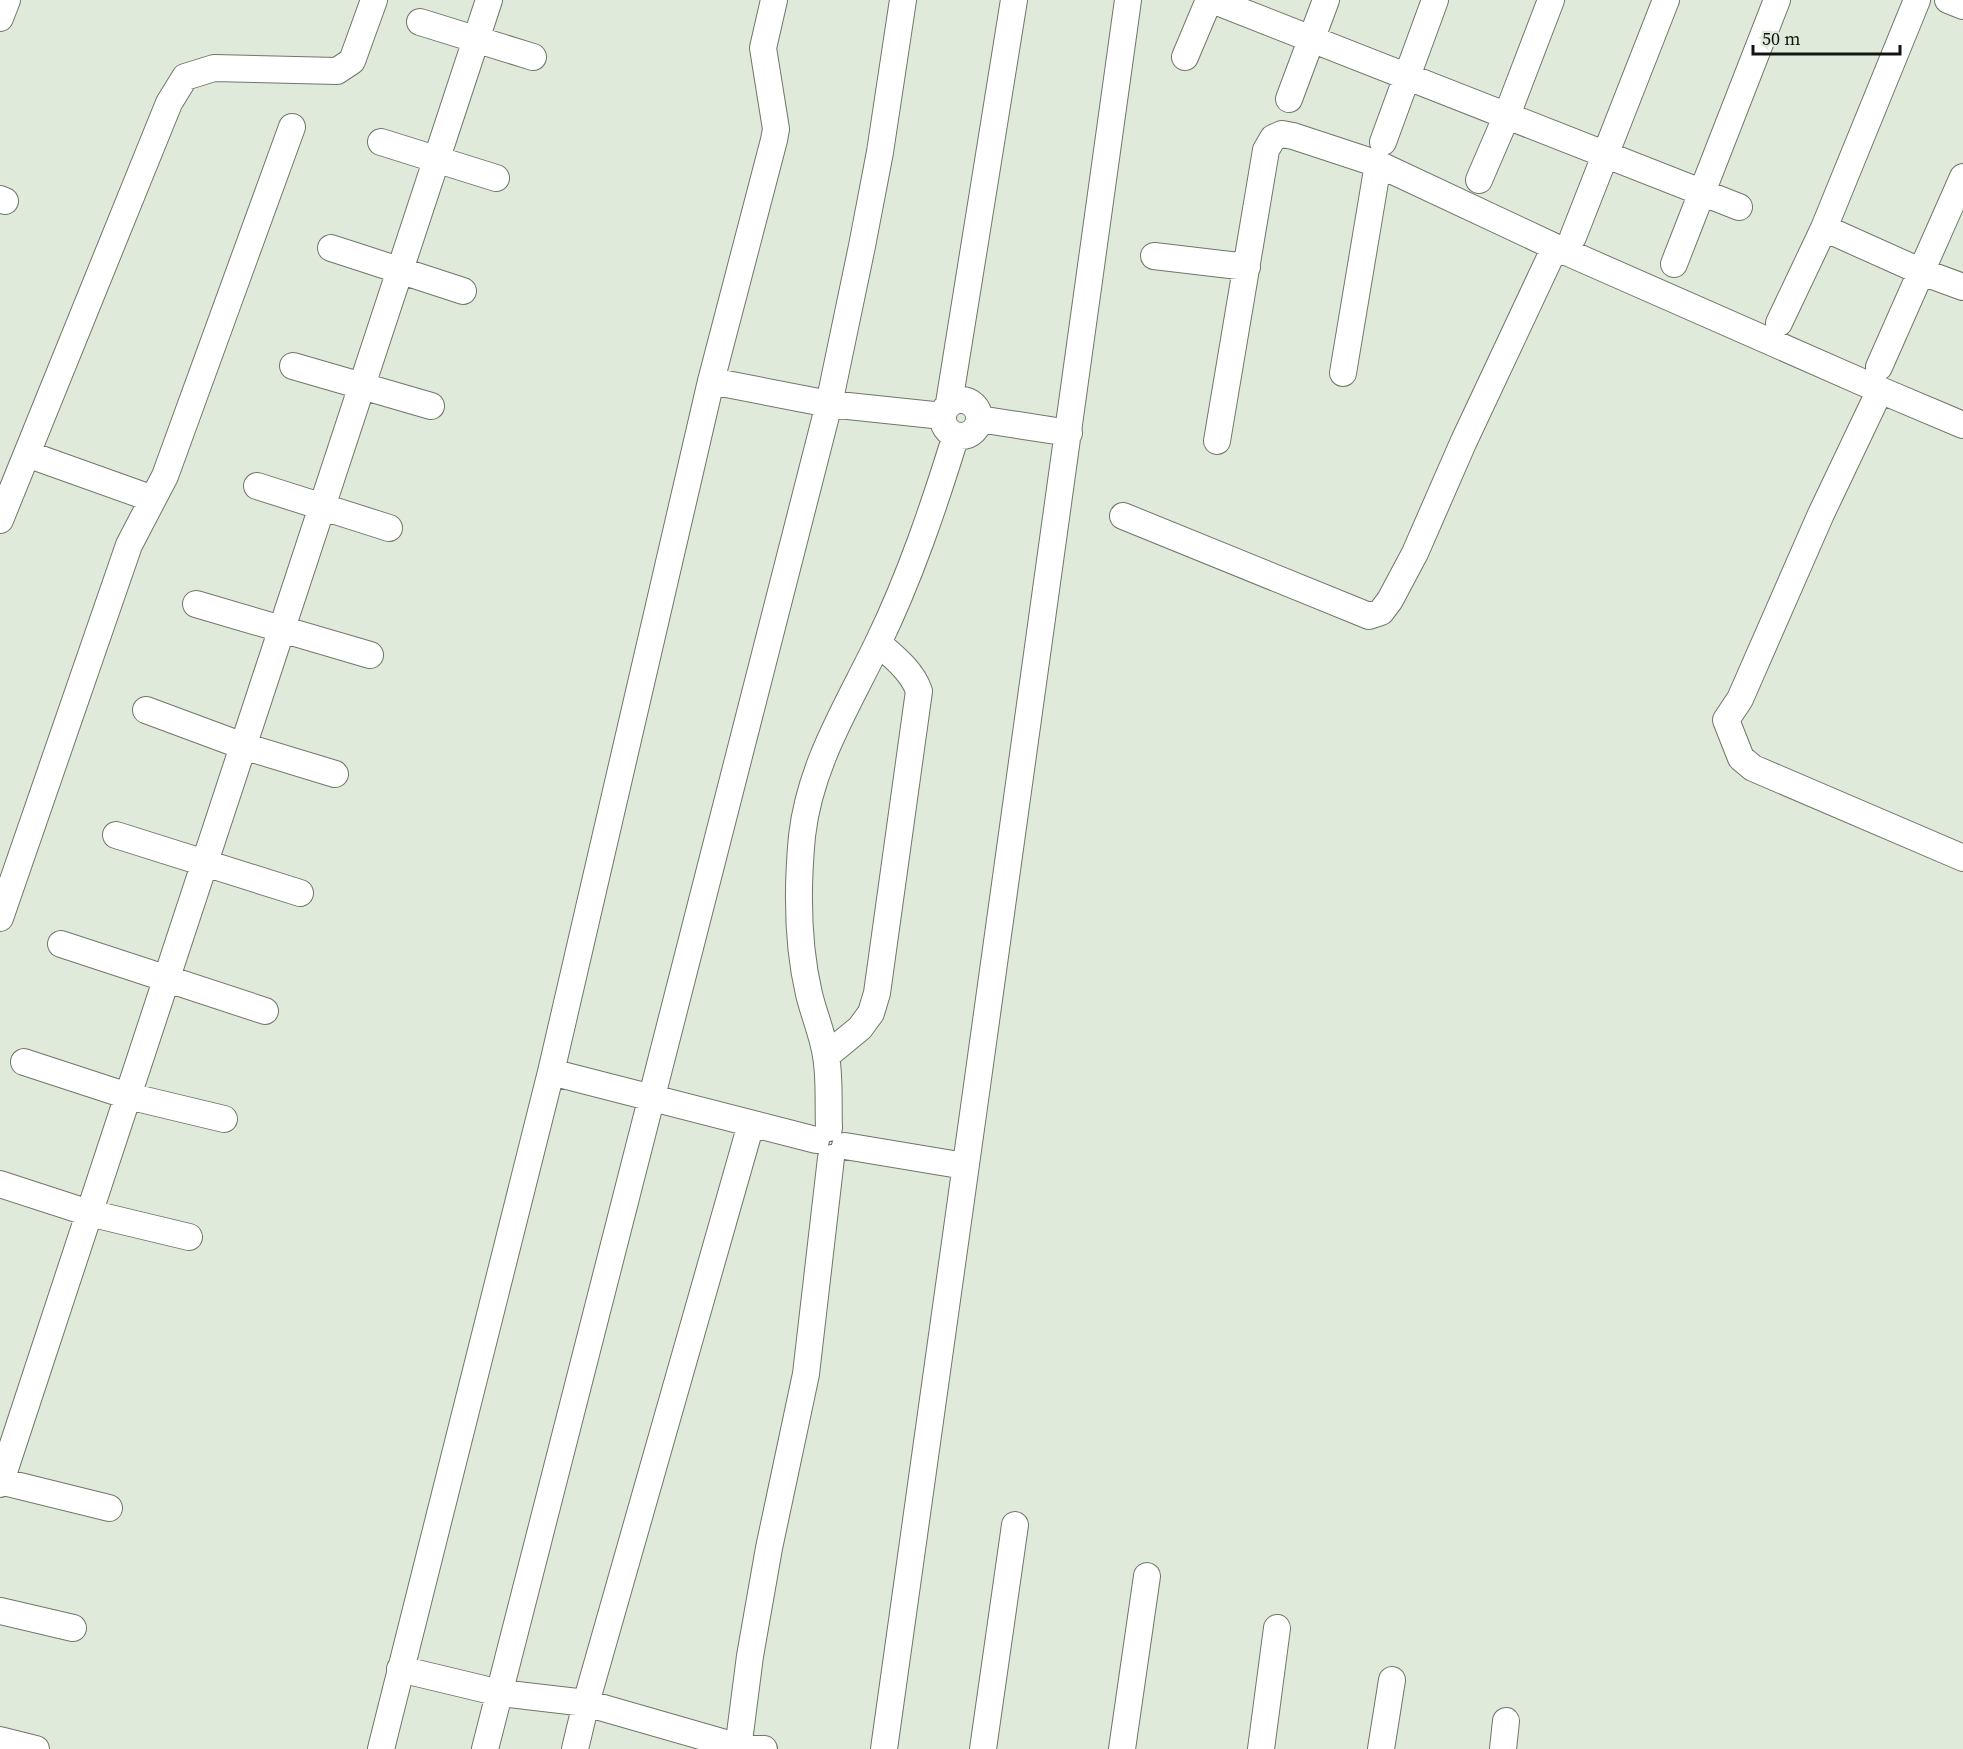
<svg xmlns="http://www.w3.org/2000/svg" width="1963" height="1749" viewBox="0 0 1963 1749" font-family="'Source Serif 4',serif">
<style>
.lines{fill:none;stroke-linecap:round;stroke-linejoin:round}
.minor-casing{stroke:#6e7769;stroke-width:28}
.minor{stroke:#fff;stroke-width:26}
</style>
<rect width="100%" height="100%" fill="#dfeada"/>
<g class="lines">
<g class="minor-casing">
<path id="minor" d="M 1212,0 L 1739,207
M 1948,0 L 1963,6
M 0,18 L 7,0
M 420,22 L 533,57
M 1185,57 L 1209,0
M 1289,99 L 1326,0
M 381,142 L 496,178
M 1383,142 L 1435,0
M 1479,180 L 1507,115 L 1551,0
M 0,199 L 5,201
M 1824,228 L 1922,272 L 1963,287
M 1573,237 L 1666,0
M 331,248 L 463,291
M 1154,256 L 1247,267
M 1674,264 L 1777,0
M 1779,323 L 1824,228 L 1917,0
M 293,366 L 431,406
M 1879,367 L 1963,177
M 1343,373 L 1378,164
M 711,381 L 774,140 L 776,129 L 763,48 L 774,0
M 1880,390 L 1821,514 L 1740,699 L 1726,720 L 1741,758 L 1753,768 L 1963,858
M943 418a18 18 0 1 1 36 0a18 18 0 1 1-36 0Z
M 949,403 L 1014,0
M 979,419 L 1069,433
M 1217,441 L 1266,150 L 1273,138 L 1282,134 L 1293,136 L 1378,164 L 1555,247 L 1880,390 L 1963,425
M 27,454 L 153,499
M 257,486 L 389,528
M 1123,516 L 1369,616 L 1381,612 L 1390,600 L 1415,553 L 1463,443 L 1555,247
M 0,520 L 169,103 L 185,77 L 214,68 L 337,71 L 352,61 L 374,0
M 196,604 L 370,655
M 146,710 L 243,746 L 335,774
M 116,835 L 300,893
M 0,918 L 129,545 L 165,476 L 292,127
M 61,944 L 265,1011
M 826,1056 L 860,1028 L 871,1013 L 877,993 L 919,691 C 912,671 894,657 878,643
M 24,1062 L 128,1096 L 224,1119
M 551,1072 L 816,1140
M 829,1128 C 828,1104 830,1079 826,1056 C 823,1035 814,1015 809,994 C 797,943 797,889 802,836 C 810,765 847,707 878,643 C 910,577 934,506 956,435
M 845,1146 L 965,1166
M 0,1184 L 89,1213 L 189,1237
M 0,1481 L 109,1508
M 0,1484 L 489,0
M 0,1611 L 73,1628
M 400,1669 L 500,1693 L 586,1703 L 739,1747 L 764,1749
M 0,1740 L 36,1749
M 381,1749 L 551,1072 L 711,381 L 829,404 L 943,416
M 485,1749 L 829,404 L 862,246 L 880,152 L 903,0
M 575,1749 L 586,1703 L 751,1124
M 738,1749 L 750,1656 L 769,1548 L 806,1374 L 831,1158
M 884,1749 C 965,1166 1049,583 1128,0
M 983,1749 L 1015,1525
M 1122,1749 L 1147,1576
M 1261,1749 L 1277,1628
M 1381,1749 L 1392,1680
M 1503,1749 L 1506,1721"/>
</g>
<use href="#minor" class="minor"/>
</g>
<path d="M1753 45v9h147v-9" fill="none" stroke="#121610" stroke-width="3"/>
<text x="1762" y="45" font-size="18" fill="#121610" stroke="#dfeada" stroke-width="4.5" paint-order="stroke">50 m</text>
</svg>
